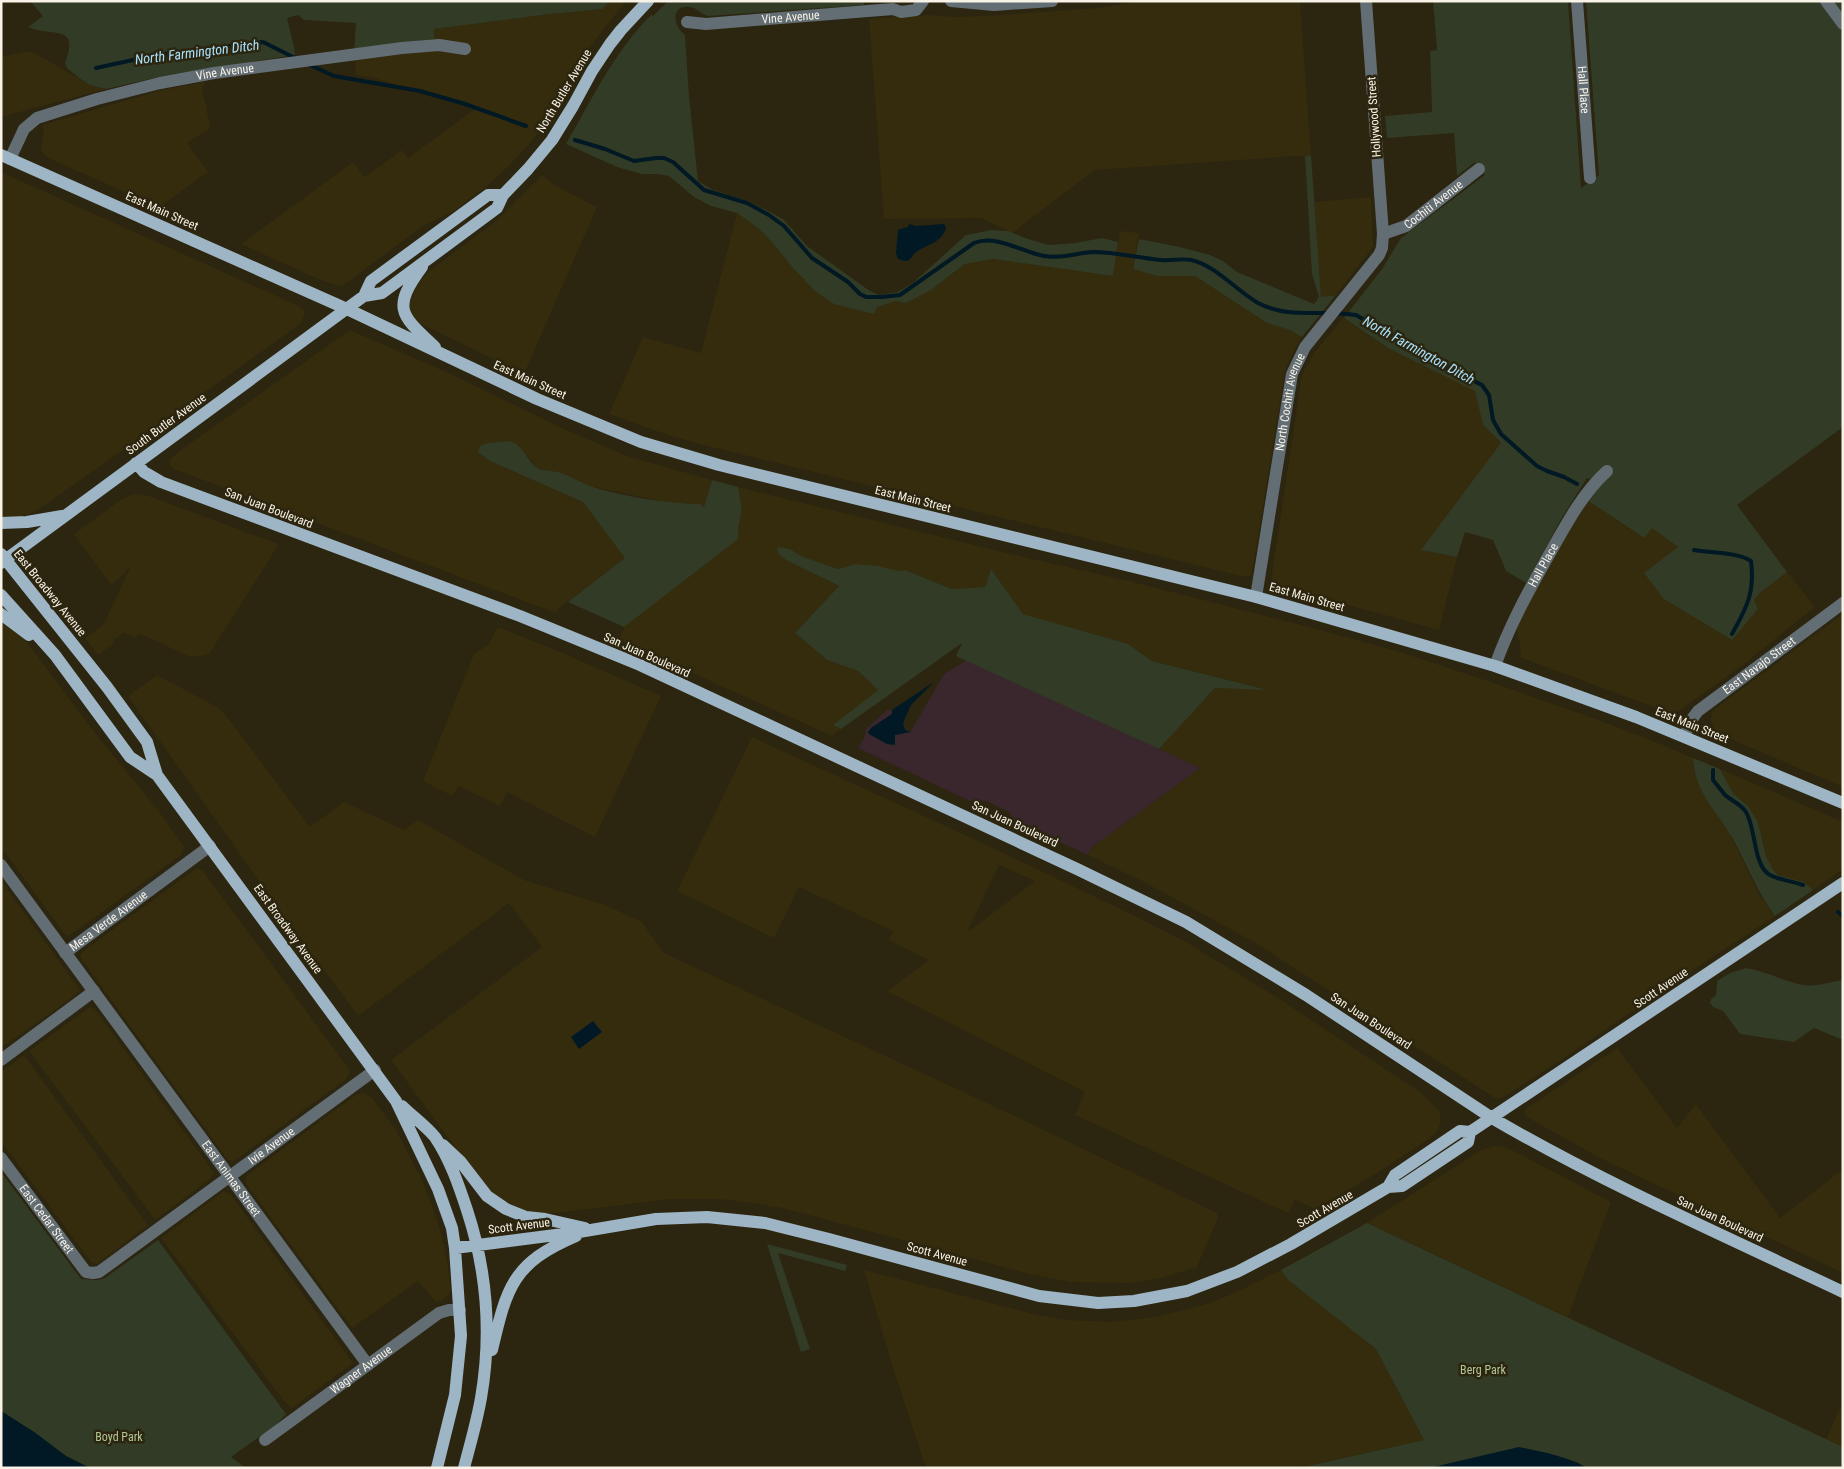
<svg xmlns="http://www.w3.org/2000/svg" width="1844" height="1469" viewBox="0 0 1844 1469" font-family="'Roboto Condensed',sans-serif">
<style>
.built{fill:#352c0e;fill-rule:evenodd}
.medical{fill:#39272d}
.green{fill:#323b25}
.water{fill:#001924}
.lines{fill:none;stroke-linecap:round;stroke-linejoin:round}
.stream{stroke:#001924;stroke-width:4}
.minor{stroke:#626d74;stroke-width:12}
.major{stroke:#9db5c4;stroke-width:12}
.labels{text-anchor:middle;dominant-baseline:central;stroke-width:5;stroke-linejoin:round;paint-order:stroke}
.street-label{font-size:12px;fill:#f8f3e6;stroke:#2c250f}
.park-label{font-size:12px;fill:#b2c796;stroke:#2c250f}
.water-label{font-size:14px;font-style:italic;fill:#a8e2fd;stroke:#2c250f}
</style>
<rect width="100%" height="100%" fill="#2c250f"/>
<path class="built" d="M 610,1 L 626,1 L 593,43 L 579,63 L 556,107 L 540,131 L 510,165 L 487,186 L 454,211 L 423,226 L 345,284 L 339,286 L 318,279 L 241,244 L 353,162 L 365,177 L 402,150 L 408,158 L 475,109 L 371,77 L 355,75 L 356,58 L 434,39 L 433,29 L 542,15 L 602,9 Z
M 1140,1 L 1300,1 L 1311,155 L 1095,170 L 1012,233 L 982,218 L 884,219 L 869,19 L 930,15 L 956,17 L 984,16 L 1100,8 Z
M 27,51 L 35,53 L 90,85 L 106,89 L 1,117 L 1,57 Z
M 205,82 L 202,88 L 210,126 L 209,129 L 187,143 L 208,172 L 164,204 L 162,208 L 50,159 L 43,153 L 41,148 L 44,133 L 42,125 L 162,90 Z
M 1,172 L 299,306 L 304,310 L 305,315 L 300,324 L 239,368 L 38,510 L 19,518 L 1,518 Z
M 542,175 L 558,187 L 597,207 L 524,374 L 419,323 L 412,316 L 409,304 L 417,285 L 427,273 L 496,221 Z
M 1371,197 L 1373,247 L 1336,295 L 1321,297 L 1314,202 Z
M 737,213 L 758,228 L 773,243 L 793,268 L 815,291 L 874,314 L 876,307 L 897,301 L 906,303 L 949,277 L 965,264 L 993,259 L 1113,276 L 1120,231 L 1139,233 L 1133,269 L 1195,276 L 1267,323 L 1290,330 L 1302,337 L 1291,356 L 1285,372 L 1252,572 L 1250,576 L 1245,577 L 699,444 L 668,435 L 609,414 L 643,337 L 701,353 Z
M 1343,318 L 1388,348 L 1476,391 L 1483,425 L 1501,444 L 1422,550 L 1457,557 L 1439,630 L 1275,585 L 1271,580 L 1302,374 L 1314,353 Z
M 350,330 L 451,374 L 570,432 L 630,457 L 712,480 L 704,507 L 699,504 L 665,502 L 589,486 L 559,473 L 542,470 L 536,467 L 526,454 L 497,443 L 488,443 L 490,461 L 583,502 L 626,558 L 557,610 L 556,613 L 174,469 L 170,466 L 169,460 L 178,452 Z
M 738,487 L 1015,555 L 1129,581 L 1313,628 L 1397,651 L 1491,682 L 1604,722 L 1663,745 L 1693,758 L 1694,772 L 1702,792 L 1729,832 L 1760,896 L 1775,916 L 1678,980 L 1558,1062 L 1502,1098 L 1495,1098 L 1254,942 L 1144,882 L 1088,855 L 1091,848 L 1200,768 L 1159,749 L 1215,688 L 1265,689 L 1152,661 L 1127,644 L 1023,614 L 991,569 L 985,587 L 952,589 L 905,570 L 899,571 L 878,566 L 857,564 L 838,569 L 801,556 L 790,549 L 786,560 L 839,586 L 795,633 L 827,660 L 858,671 L 878,690 L 834,725 L 841,729 L 832,736 L 619,640 L 624,627 L 738,528 L 742,510 Z
M 136,494 L 149,496 L 278,544 L 268,562 L 209,654 L 200,656 L 188,656 L 141,634 L 138,634 L 136,638 L 124,633 L 113,640 L 114,643 L 98,655 L 85,638 L 104,624 L 131,565 L 122,576 L 111,585 L 74,534 L 119,501 L 130,495 Z
M 1587,500 L 1643,538 L 1652,527 L 1679,548 L 1644,573 L 1731,640 L 1758,609 L 1754,600 L 1761,592 L 1787,572 L 1815,607 L 1739,668 L 1676,713 L 1670,713 L 1519,657 L 1521,651 L 1516,625 Z
M 1843,614 L 1843,787 L 1721,735 L 1714,728 L 1711,721 L 1712,713 L 1716,708 Z
M 1,620 L 23,637 L 30,646 L 92,729 L 158,810 L 184,847 L 181,855 L 69,936 L 64,933 L 1,847 Z
M 498,627 L 565,654 L 661,696 L 595,837 L 507,792 L 500,806 L 459,786 L 452,796 L 423,781 L 474,654 L 488,645 Z
M 157,675 L 219,708 L 232,723 L 310,827 L 344,802 L 404,830 L 418,820 L 524,880 L 602,904 L 641,921 L 664,953 L 1019,1118 L 1217,1213 L 1218,1218 L 1197,1267 L 1161,1278 L 1129,1283 L 1071,1282 L 1029,1274 L 820,1218 L 782,1208 L 754,1203 L 719,1199 L 670,1199 L 548,1214 L 529,1212 L 506,1202 L 491,1192 L 478,1178 L 391,1060 L 542,947 L 509,903 L 358,1016 L 276,905 L 128,696 Z
M 752,737 L 974,839 L 1131,914 L 1186,942 L 1275,996 L 1420,1092 L 1439,1111 L 1441,1121 L 1438,1130 L 1430,1138 L 1377,1173 L 1315,1209 L 1295,1200 L 1288,1213 L 1075,1115 L 1085,1092 L 887,991 L 929,960 L 889,940 L 893,931 L 799,887 L 774,938 L 677,891 ZM 999,865 L 1035,881 L 969,931 L 968,930 Z
M 1720,769 L 1843,822 L 1843,869 L 1813,890 L 1804,882 L 1778,875 L 1774,871 L 1766,856 L 1758,822 L 1749,807 L 1733,793 Z
M 197,868 L 203,871 L 349,1069 L 349,1075 L 345,1080 L 234,1161 L 228,1160 L 80,957 L 82,952 Z
M 1,881 L 80,990 L 73,997 L 1,1048 Z
M 90,1007 L 95,1009 L 214,1173 L 211,1178 L 155,1220 L 29,1051 Z
M 1617,1048 L 1677,1128 L 1696,1104 L 1780,1218 L 1843,1169 L 1843,1273 L 1602,1159 L 1525,1116 L 1525,1111 L 1527,1108 Z
M 24,1055 L 148,1225 L 97,1264 L 91,1262 L 1,1141 L 1,1072 Z
M 364,1093 L 372,1098 L 396,1130 L 422,1180 L 436,1217 L 442,1238 L 447,1260 L 451,1291 L 447,1296 L 441,1301 L 440,1300 L 436,1302 L 418,1281 L 352,1328 L 246,1184 L 245,1179 L 249,1174 L 357,1094 Z
M 1495,1146 L 1500,1146 L 1512,1150 L 1611,1202 L 1568,1317 L 1367,1223 L 1481,1150 Z
M 224,1191 L 231,1195 L 353,1363 L 292,1408 L 284,1401 L 161,1238 Z
M 864,1270 L 1037,1315 L 1067,1320 L 1111,1322 L 1155,1317 L 1204,1305 L 1235,1293 L 1281,1270 L 1288,1280 L 1376,1349 L 1424,1440 L 1299,1468 L 926,1468 L 895,1374 Z
M 1843,1402 L 1843,1447 L 1826,1439 Z"/>
<path class="medical" d="M 967,660 L 1200,768 L 1091,848 L 1088,855 L 1017,823 L 1009,812 L 986,801 L 970,801 L 858,748 L 864,738 L 866,729 L 887,710 L 892,710 L 892,714 L 871,728 L 870,734 L 887,744 L 894,739 L 895,735 L 911,731 L 944,674 Z"/>
<path class="green" d="M 30,1 L 610,1 L 602,9 L 542,15 L 434,29 L 434,39 L 354,51 L 356,23 L 304,20 L 298,15 L 287,18 L 294,47 L 295,55 L 173,74 L 106,89 L 90,85 L 79,78 L 67,68 L 65,63 C 80,22 52,38 28,27 L 43,16 Z
M 668,1 L 867,1 L 864,2 L 864,5 L 708,16 C 701,14 697,8 690,7 C 670,5 673,26 685,35 L 689,96 L 698,181 L 713,190 L 748,201 L 776,215 L 784,220 L 807,246 L 870,291 L 879,295 L 898,292 L 914,282 L 966,235 L 991,230 L 1008,231 L 1031,240 L 1049,245 L 1075,243 L 1102,238 L 1118,242 L 1113,276 L 993,259 L 965,264 L 931,290 L 906,303 L 896,301 L 877,307 L 874,314 L 834,304 L 815,291 L 793,268 L 773,243 L 758,228 L 737,213 L 711,206 L 694,197 L 669,176 L 657,174 L 642,174 L 617,167 L 566,144 C 592,99 614,52 651,15 L 653,16 Z
M 1433,1 L 1568,1 L 1581,188 L 1599,175 L 1586,1 L 1843,1 L 1843,427 L 1737,505 L 1787,572 L 1761,592 L 1754,600 L 1758,609 L 1732,640 L 1664,599 L 1644,573 L 1678,547 L 1652,528 L 1644,538 L 1587,500 L 1600,483 L 1587,478 L 1563,516 L 1526,583 L 1506,571 L 1493,540 L 1465,532 L 1457,557 L 1421,550 L 1501,443 L 1483,425 L 1475,391 L 1388,348 L 1344,318 L 1382,269 L 1401,238 L 1485,175 L 1475,162 L 1457,176 L 1454,133 L 1387,138 L 1385,116 L 1432,112 L 1430,51 L 1437,50 Z
M 1311,155 L 1321,297 L 1336,295 L 1302,337 L 1290,330 L 1267,323 L 1195,276 L 1158,276 L 1133,269 L 1139,239 L 1180,247 L 1210,255 L 1223,261 L 1237,272 L 1314,304 L 1319,297 L 1312,274 L 1305,156 Z
M 508,441 C 525,444 527,465 542,470 C 547,471 553,471 558,472 C 569,475 579,482 590,486 C 625,497 663,503 700,504 L 704,507 L 712,480 L 738,487 L 742,510 L 738,528 L 738,539 L 624,627 L 568,602 L 625,558 L 583,502 L 490,461 L 478,452 L 480,446 L 488,443 Z
M 779,547 L 790,549 L 801,556 L 838,569 L 856,564 L 878,566 L 899,571 L 905,570 L 952,589 L 985,587 L 991,569 L 1023,614 L 1128,644 L 1152,661 L 1268,690 L 1215,688 L 1159,749 L 960,658 L 956,656 L 962,643 L 841,729 L 833,725 L 878,690 L 858,671 L 827,660 L 795,633 L 839,586 L 786,560 L 780,555 L 777,550 Z
M 1693,758 L 1720,769 L 1733,793 L 1749,807 L 1758,822 L 1766,856 L 1774,871 L 1778,875 L 1804,882 L 1813,890 L 1775,916 C 1756,890 1748,867 1733,839 C 1717,811 1694,792 1693,758 Z
M 1746,968 C 1766,971 1783,981 1803,985 C 1816,987 1830,982 1843,980 L 1843,1040 L 1814,1028 L 1794,1042 L 1740,1034 L 1723,1011 L 1713,1007 L 1710,1003 L 1711,999 L 1716,995 L 1717,981 L 1730,973 Z
M 1,1172 L 81,1279 L 98,1280 L 105,1278 L 158,1240 L 286,1414 L 276,1425 L 231,1457 L 246,1468 L 90,1468 L 66,1456 L 34,1432 L 1,1411 Z
M 1367,1223 L 1843,1447 L 1843,1468 L 1587,1468 L 1577,1462 L 1543,1452 L 1454,1463 L 1429,1468 L 1299,1468 L 1424,1440 L 1376,1349 L 1288,1280 L 1281,1270 Z
M 767,1244 L 847,1265 L 845,1271 L 778,1253 L 810,1349 L 801,1352 Z"/>
<path class="water" d="M 909,224 L 916,226 L 944,224 L 946,228 C 941,244 926,244 915,253 C 912,256 911,260 906,261 C 903,261 902,260 898,259 L 896,253 L 898,230 L 908,227 Z
M 934,682 L 911,705 L 903,723 L 905,730 L 911,732 L 895,735 L 895,745 L 887,744 L 869,734 L 868,732 L 871,728 L 892,714 L 892,710 Z
M 593,1021 L 602,1032 L 579,1049 L 571,1037 Z
M 1,1411 L 34,1432 L 66,1456 L 90,1468 L 1,1468 Z
M 1519,1447 C 1542,1452 1566,1456 1587,1468 L 1429,1468 Z"/>
<g class="lines">
<path class="stream" d="M 310,65 L 334,76 L 420,91 L 465,104 L 526,126
M 96,68 L 156,55 L 263,42 L 295,58
M 575,140 L 605,149 L 634,161 L 656,158 L 664,158 L 673,162 L 704,190 L 747,203 L 769,215 L 784,226 L 812,258 L 848,282 L 860,294 L 866,297 L 881,297 L 900,295 L 974,243 C 997,234 1021,252 1044,256 C 1063,259 1075,253 1093,252 C 1116,252 1138,258 1161,260 C 1171,261 1181,258 1191,260 C 1215,265 1237,291 1258,303 C 1281,315 1304,313 1329,313
M 1336,313 L 1356,315 L 1428,358 L 1482,385 L 1489,395 L 1493,420 L 1501,434 L 1537,466 L 1547,471 L 1564,477 L 1577,484
M 1694,550 C 1711,553 1737,552 1751,561 C 1755,592 1747,607 1732,634
M 1713,770 L 1713,780 C 1717,785 1721,790 1725,795 C 1732,801 1741,804 1746,812 C 1756,828 1753,866 1770,875 C 1779,880 1792,881 1803,885
M 1838,912 L 1843,916"/>
<g class="minor">
<path d="M 951,1 L 994,5 L 1052,1"/>
<path id="s1" d="M 1577,1 L 1590,178"/>
<path d="M 1826,1 L 1843,24"/>
<path id="s2" d="M 687,22 L 706,24 L 893,9 L 901,12 L 916,10 L 923,1"/>
<path id="s3" d="M 10,159 L 24,129 L 37,118 L 97,99 L 160,83 L 214,73 L 402,48 L 439,45 L 465,49"/>
<path id="s4" d="M 1383,234 L 1406,226 L 1479,169"/>
<path id="s5" d="M 1256,597 L 1292,374 L 1305,347 L 1379,255 L 1382,248 L 1383,234 L 1366,1"/>
<path id="s6" d="M 1495,666 C 1509,626 1529,590 1550,553 C 1567,523 1582,494 1607,471"/>
<path id="s7" d="M 1684,736 L 1692,719 L 1698,711 L 1843,603"/>
<path id="s8" d="M 1,865 L 368,1365"/>
<path id="s9" d="M 65,953 L 210,846"/>
<path d="M 1,1060 L 94,991"/>
<path id="s10" d="M 1,1158 L 86,1272 L 93,1273 L 99,1272 L 375,1070"/>
<path id="s11" d="M 265,1440 L 439,1313 L 449,1310 L 460,1310"/>
</g>
<path class="major" d="M 1,155 L 347,309 L 537,399 L 641,442 L 719,465 L 1256,597 L 1495,666 L 1636,717 L 1843,803
M 422,267 C 391,309 401,315 435,347
M 364,296 L 371,281 L 488,195 L 503,195
M 136,463 L 144,472 L 161,482 L 520,616 L 640,665 L 1077,869 L 1186,922 L 1306,995 L 1492,1118 C 1605,1184 1725,1236 1843,1292
M 1,523 L 27,522 L 62,516
M 1,554 L 107,687 L 147,742 L 157,775 L 396,1101 L 438,1189 L 452,1228 L 455,1248 L 461,1336 L 455,1395 L 437,1468
M 1,563 L 364,296 L 382,293 L 497,208 L 503,195 L 528,169 L 552,140 L 573,106 L 592,71 L 610,44 L 621,30 L 648,1
M 1,595 L 55,655 L 130,757 L 157,775
M 1,614 L 29,635
M 402,1106 C 412,1116 426,1126 435,1137 C 450,1159 459,1186 467,1210 C 487,1271 492,1334 481,1398 C 477,1421 470,1445 464,1468
M 443,1145 L 460,1161 L 487,1196 L 506,1209 L 526,1217 L 545,1219 L 585,1228
M 1388,1187 L 1395,1175 L 1460,1131 L 1470,1132 L 1843,883
M 455,1248 L 579,1232 L 656,1219 L 707,1217 L 765,1223 L 829,1239 L 1039,1296 L 1098,1303 L 1134,1301 L 1187,1291 L 1237,1272 L 1291,1244 L 1388,1187 L 1402,1186 L 1468,1142 L 1470,1132
M 492,1350 C 507,1286 513,1263 576,1236"/>
</g>
<g class="labels">
<g class="street-label">
<text stroke="none"><textPath href="#s2" startOffset="104">Vine Avenue</textPath></text>
<text stroke="none"><textPath href="#s3" startOffset="244">Vine Avenue</textPath></text>
<text stroke="none"><textPath href="#s1" startOffset="89">Hall Place</textPath></text>
<text transform="translate(564 91) rotate(-59)">North Butler Avenue</text>
<text transform="translate(1374 117) rotate(-94)">Hollywood Street</text>
<text stroke="none"><textPath href="#s4" startOffset="59">Cochiti Avenue</textPath></text>
<text transform="translate(162 211) rotate(24)">East Main Street</text>
<text transform="translate(530 380) rotate(24)">East Main Street</text>
<text stroke="none"><textPath href="#s5" startOffset="198">North Cochiti Avenue</textPath></text>
<text transform="translate(166 424) rotate(-36)">South Butler Avenue</text>
<text transform="translate(913 499) rotate(14)">East Main Street</text>
<text transform="translate(269 508) rotate(21)">San Juan Boulevard</text>
<text stroke="none"><textPath href="#s6" startOffset="112">Hall Place</textPath></text>
<text transform="translate(50 593) rotate(51)">East Broadway Avenue</text>
<text transform="translate(1307 597) rotate(16)">East Main Street</text>
<text transform="translate(647 655) rotate(24)">San Juan Boulevard</text>
<text stroke="none"><textPath href="#s7" startOffset="105">East Navajo Street</textPath></text>
<text transform="translate(1692 725) rotate(22)">East Main Street</text>
<text transform="translate(1015 824) rotate(25)">San Juan Boulevard</text>
<text stroke="none"><textPath href="#s9" startOffset="54">Mesa Verde Avenue</textPath></text>
<text transform="translate(288 929) rotate(54)">East Broadway Avenue</text>
<text transform="translate(1661 988) rotate(-34)">Scott Avenue</text>
<text transform="translate(1371 1021) rotate(33)">San Juan Boulevard</text>
<text stroke="none"><textPath href="#s10" startOffset="369">Ivie Avenue</textPath></text>
<text stroke="none"><textPath href="#s8" startOffset="389">East Animas Street</textPath></text>
<text transform="translate(1325 1209) rotate(-30)">Scott Avenue</text>
<text stroke="none"><textPath href="#s10" startOffset="76">East Cedar Street</textPath></text>
<text transform="translate(1720 1219) rotate(25)">San Juan Boulevard</text>
<text transform="translate(519 1226) rotate(-7)">Scott Avenue</text>
<text transform="translate(937 1254) rotate(15)">Scott Avenue</text>
<text stroke="none"><textPath href="#s11" startOffset="119">Wagner Avenue</textPath></text>
</g>
<g class="park-label">
<text x="1483" y="1370">Berg Park</text>
<text x="119" y="1437">Boyd Park</text>
</g>
<g class="water-label">
<text transform="translate(197 52) rotate(-7)">North Farmington Ditch</text>
<text transform="translate(1419 350) rotate(29)">North Farmington Ditch</text>
</g>
</g>
<rect width="1844" height="1469" fill="none" stroke="#f8f3e6" stroke-width="5"/>
</svg>
